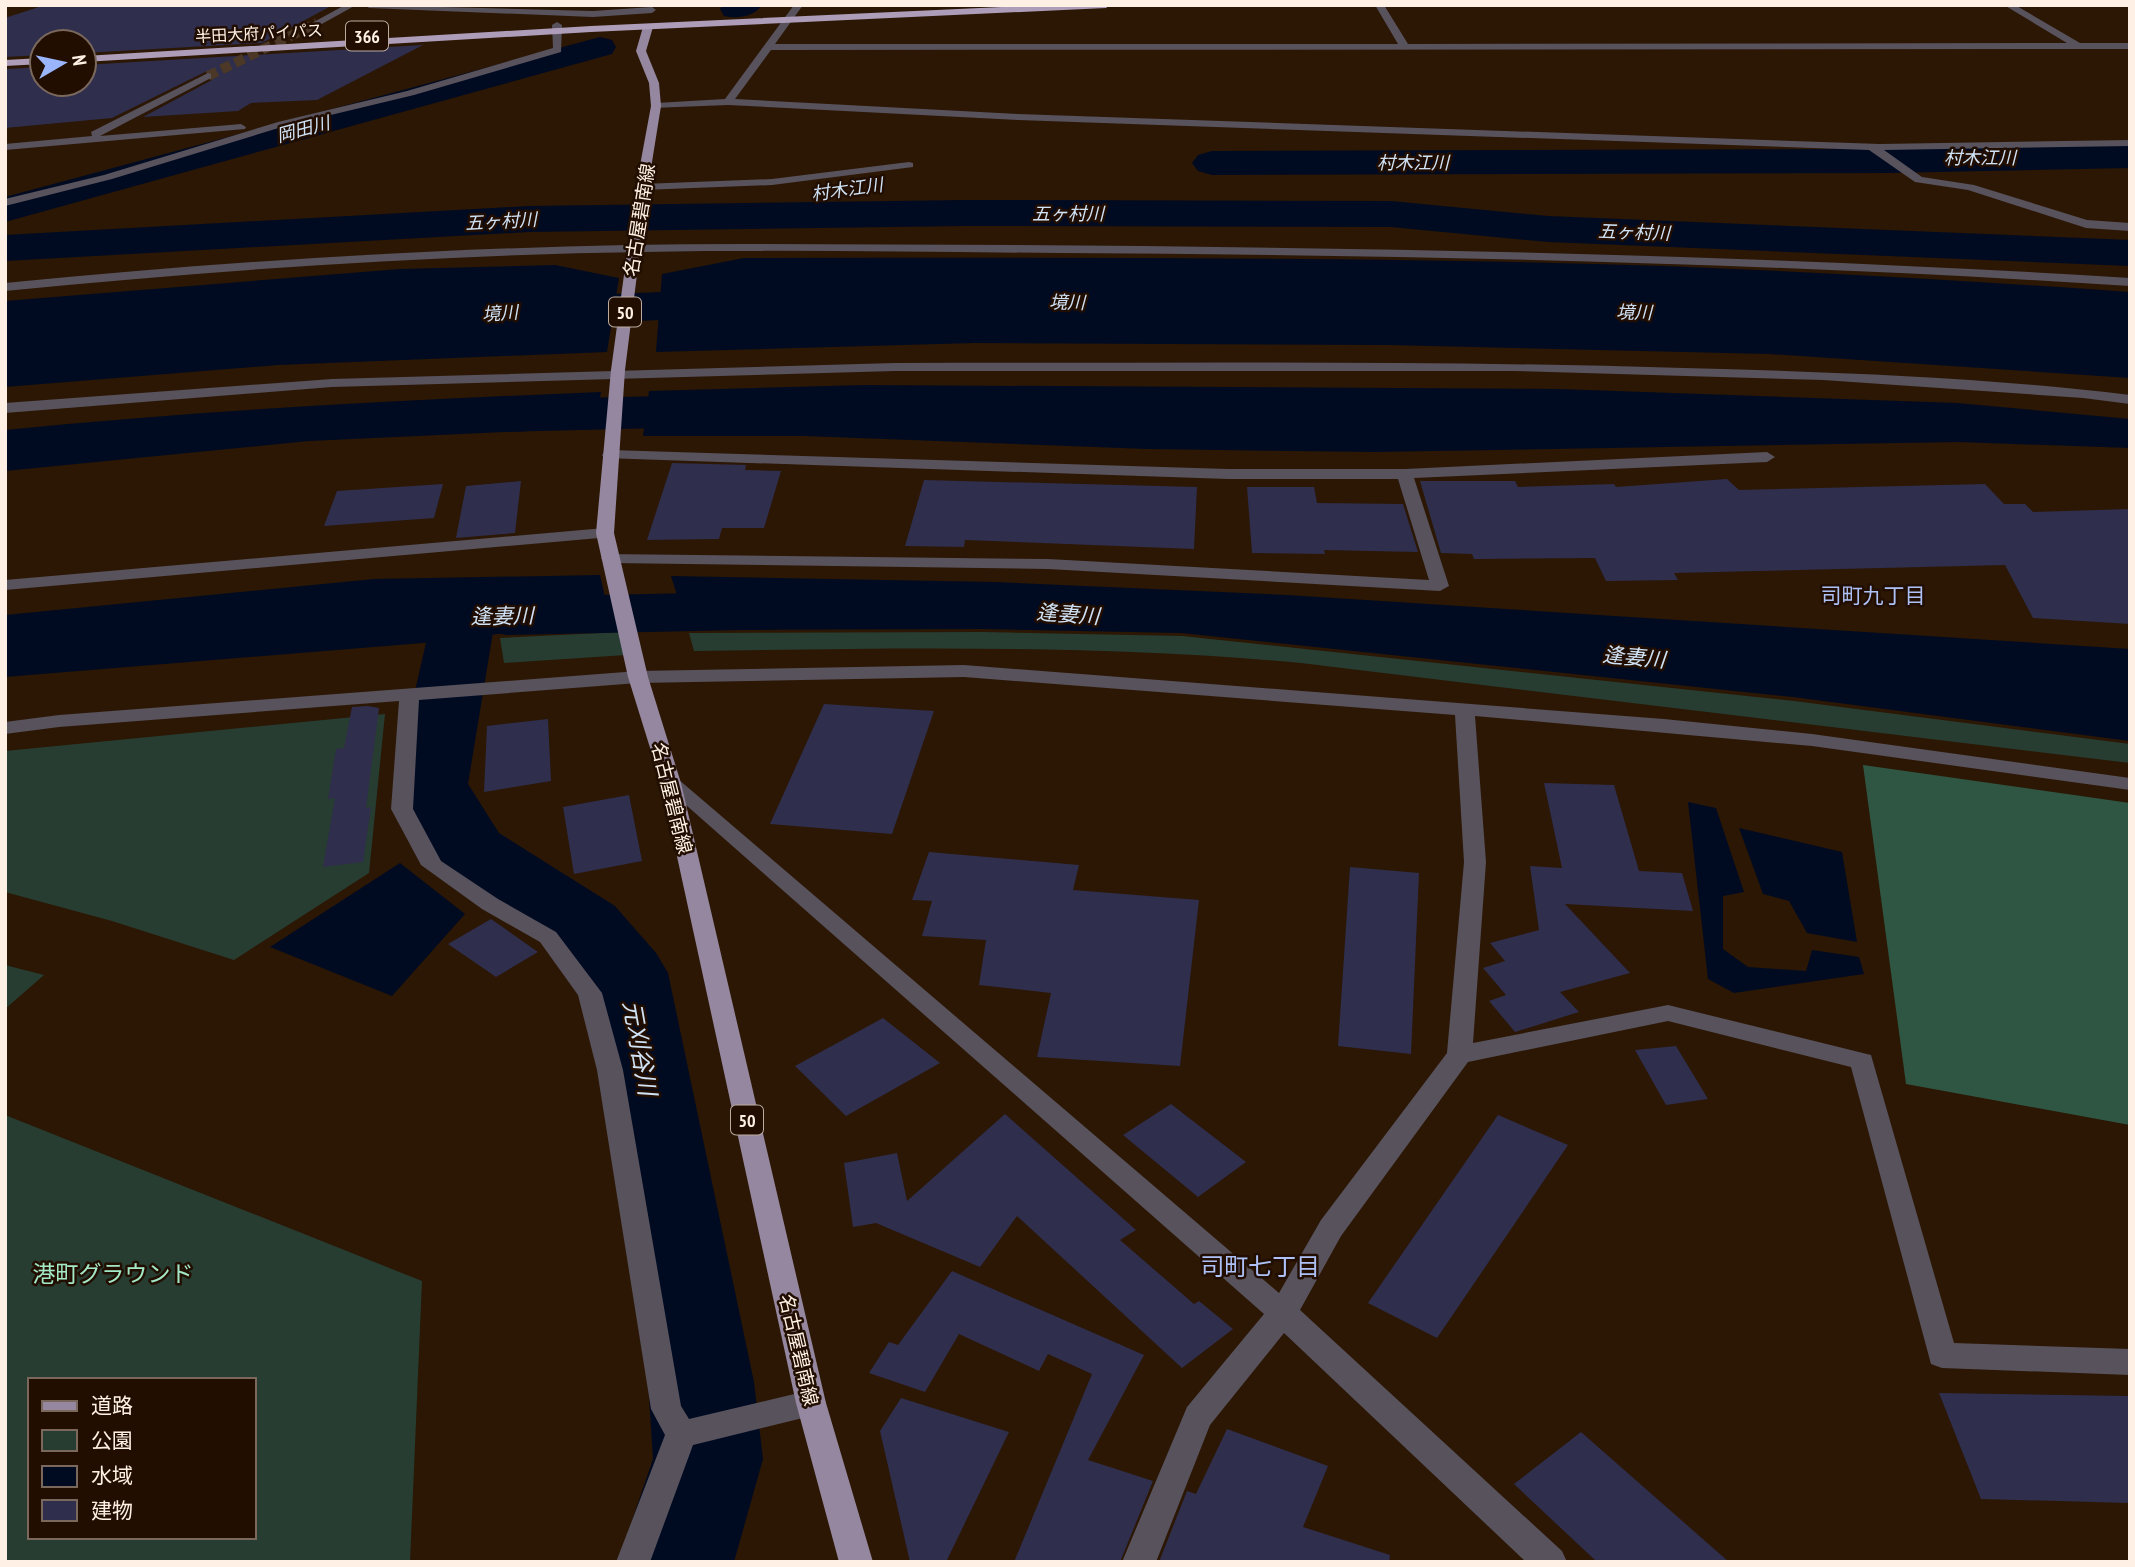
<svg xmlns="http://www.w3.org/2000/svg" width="2135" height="1567" viewBox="0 0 2135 1567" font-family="'PT Sans Narrow','Noto Sans JP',sans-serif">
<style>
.green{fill:#273d32;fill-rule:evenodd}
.forest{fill:#2e5643}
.water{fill:#000b22}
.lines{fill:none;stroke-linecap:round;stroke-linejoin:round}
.river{fill:#000b22;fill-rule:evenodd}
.building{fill:#2f2e4d}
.minor-tunnel{stroke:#4b3826;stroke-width:10;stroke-dasharray:10 5;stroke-linecap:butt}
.minor{fill:#58525d;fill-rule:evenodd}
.major{fill:#95879f;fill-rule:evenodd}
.highway{fill:#ad9db9;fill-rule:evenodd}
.labels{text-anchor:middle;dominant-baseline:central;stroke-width:5;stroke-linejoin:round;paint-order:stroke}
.far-street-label{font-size:16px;fill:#fef0e4;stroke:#210e00}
.shield{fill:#210e00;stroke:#bcaca0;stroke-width:2}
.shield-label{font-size:18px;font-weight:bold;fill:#fef0e4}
.far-water-label{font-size:18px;font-style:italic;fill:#d0e2f6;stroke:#210e00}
.street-label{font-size:19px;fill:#fef0e4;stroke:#210e00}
.neighbourhood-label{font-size:21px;fill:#adc1f7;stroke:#210e00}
.water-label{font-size:21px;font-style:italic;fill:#d0e2f6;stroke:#210e00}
.near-park-label{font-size:23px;fill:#a3e9c7;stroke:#210e00}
.near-water-label{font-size:24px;font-style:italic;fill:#d0e2f6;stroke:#210e00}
.near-neighbourhood-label{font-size:24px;fill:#adc1f7;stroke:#210e00}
</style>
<rect width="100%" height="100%" fill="#2b1704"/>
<path class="green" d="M 623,632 L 626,655 L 504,663 L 500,638 Z
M 984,632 L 1182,636 L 1794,701 L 2130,744 L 2130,763 L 1301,663 C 1099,644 896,648 694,651 L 689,633 Z
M 385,714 L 369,873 L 234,960 L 112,921 L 5,892 L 5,751 Z
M 5,965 L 44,975 L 5,1009 Z
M 5,1115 L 422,1281 L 410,1562 L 5,1562 ZM 30,1380 L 254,1380 L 254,1537 L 30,1537 Z"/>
<path class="forest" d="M 1863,765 L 2130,803 L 2130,1125 L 1906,1084 Z"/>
<path class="water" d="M 744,258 C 1050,258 1357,256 1664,266 C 1819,272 1975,281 2130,292 L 2130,378 L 1769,354 L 1387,345 L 974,343 L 656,352 L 662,274 Z
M 555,265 L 619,278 L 607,352 L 278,365 L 5,387 L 5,301 L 400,269 Z
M 865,385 L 1559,389 L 1957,403 L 2130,419 L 2130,448 L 1959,442 L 1374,452 L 1147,449 L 804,436 L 643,436 L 649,391 Z
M 601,392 L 594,428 L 309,441 L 5,471 L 5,430 C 204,410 402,400 601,392 Z
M 600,575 L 612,629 L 505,633 L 435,642 L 5,677 L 5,615 L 374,579 Z
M 671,576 L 995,582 L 1287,595 L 2130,649 L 2130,741 L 1793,697 L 1181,633 L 984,629 L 688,630 Z
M 1688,802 L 1716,808 L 1744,892 L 1723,896 L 1723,949 L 1748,967 L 1806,971 L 1812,950 L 1859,957 L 1864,974 L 1734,993 L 1708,979 Z
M 1739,828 L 1842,852 L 1857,942 L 1807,933 L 1789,901 L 1763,894 Z
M 400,863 L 465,914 L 392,996 L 270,947 Z"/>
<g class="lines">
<path class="river" d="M 722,5 L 762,5 C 754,17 737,19 724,16 L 720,9 Z
M 600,37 L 612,40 L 616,47 L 612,54 L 5,222 L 5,197 Z
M 2130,144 L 2130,168 L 1889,173 L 1212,175 L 1198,171 L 1192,163 L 1198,155 L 1212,151 L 1889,149 Z
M 965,200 L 1391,201 L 1548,216 L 2130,240 L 2130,266 L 1548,242 L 1391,227 L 965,226 L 529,232 L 5,261 L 5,235 L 529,206 Z
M 760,288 L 777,292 L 783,302 L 777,312 L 760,316 L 512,326 L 495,322 L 488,312 L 495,302 L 512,298 Z
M 746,394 L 765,399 L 772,410 L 765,421 L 746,426 L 495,432 L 476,427 L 468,416 L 476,405 L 495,400 Z
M 782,591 L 805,596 L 814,610 L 805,624 L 782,629 L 506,635 L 493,632 L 468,784 L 499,833 L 615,906 L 656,953 L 668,973 L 754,1382 L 763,1459 L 734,1562 L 618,1562 L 653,1459 L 648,1382 L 585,979 L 557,944 L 444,866 L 394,784 L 432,616 L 441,602 L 464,597 L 485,602 L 506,597 Z"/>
</g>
<path class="building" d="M 45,5 L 333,5 L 262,43 L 84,53 L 84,42 L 42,42 L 42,55 L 5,57 L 5,18 Z
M 423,45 L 317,100 L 251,103 L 238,111 L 143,117 L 212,80 L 213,72 L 207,71 L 112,118 L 5,128 L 5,69 L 42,67 L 42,84 L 84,84 L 84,65 Z
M 672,463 L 746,465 L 745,470 L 781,471 L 764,528 L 722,528 L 719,539 L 647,540 Z
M 1727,479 L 1739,490 L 1985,484 L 2004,504 L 2025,504 L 2033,512 L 2130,509 L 2130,624 L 2033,618 L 2005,565 L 1674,573 L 1678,580 L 1606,581 L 1595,558 L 1474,559 L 1472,554 L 1441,553 L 1420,481 L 1515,481 L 1518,487 L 1614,484 L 1616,487 Z
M 924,480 L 1197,487 L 1194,549 L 965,540 L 964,547 L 905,546 Z
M 521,481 L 515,533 L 456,538 L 466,486 Z
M 443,484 L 434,518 L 324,526 L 337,491 Z
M 1247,487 L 1314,487 L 1317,503 L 1403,504 L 1418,552 L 1324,550 L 1325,554 L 1252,553 Z
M 824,704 L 934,711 L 892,834 L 770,824 Z
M 368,706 L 379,708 L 366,808 L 371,807 L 363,862 L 323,867 L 335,798 L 328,799 L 336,749 L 344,748 L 352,707 Z
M 548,719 L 551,781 L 484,792 L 487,726 Z
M 1544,783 L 1614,785 L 1639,871 L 1682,873 L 1693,911 L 1565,904 L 1630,973 L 1560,992 L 1579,1012 L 1515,1032 L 1489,1001 L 1506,995 L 1483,968 L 1505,961 L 1490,943 L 1539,930 L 1530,866 L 1562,868 Z
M 629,795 L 642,861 L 574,874 L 563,807 Z
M 929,852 L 1079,865 L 1073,890 L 1199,900 L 1180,1066 L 1037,1057 L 1051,993 L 979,985 L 986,940 L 922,936 L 932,901 L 912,900 Z
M 1350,867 L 1419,873 L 1411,1054 L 1338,1046 Z
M 491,919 L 538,952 L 496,977 L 448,944 Z
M 883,1018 L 940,1063 L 846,1116 L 795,1066 Z
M 1676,1046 L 1708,1099 L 1666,1105 L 1635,1050 Z
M 1171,1104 L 1246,1162 L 1198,1197 L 1123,1135 Z
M 1005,1114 L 1136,1230 L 1120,1240 L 1194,1304 L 1199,1301 L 1233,1329 L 1182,1368 L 1017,1216 L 980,1267 L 876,1223 L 853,1227 L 844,1163 L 897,1153 L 907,1201 Z
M 1498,1115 L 1568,1145 L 1437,1338 L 1368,1303 Z
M 952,1271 L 1144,1355 L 1088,1460 L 1153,1481 L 1120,1562 L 1014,1562 L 1092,1374 L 1048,1354 L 1039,1371 L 959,1334 L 925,1392 L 869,1373 L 889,1342 L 898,1345 Z
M 1939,1393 L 2130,1396 L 2130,1503 L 1981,1499 Z
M 901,1398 L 1009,1432 L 946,1562 L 910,1562 L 880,1431 Z
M 1227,1429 L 1328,1466 L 1303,1527 L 1390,1555 L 1389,1562 L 1159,1562 L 1187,1491 L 1196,1494 Z
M 1581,1432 L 1729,1562 L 1597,1562 L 1514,1484 Z"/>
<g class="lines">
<path class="minor-tunnel" d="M 208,76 L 317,23"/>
<path class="minor" d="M 345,5 L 356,5 L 320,25 L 312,23 Z
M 365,5 L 593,11 L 652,7 L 656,10 L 652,13 L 593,17 L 369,8 Z
M 794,5 L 803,5 L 775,44 L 1398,44 L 1375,5 L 1384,5 L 1408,44 L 2067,43 L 2004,5 L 2015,5 L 2080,43 L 2130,43 L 2130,49 L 771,50 L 735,99 L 1018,114 L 1880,144 L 2130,140 L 2130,146 L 1884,150 L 1922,177 L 1974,185 L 2087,220 L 2130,223 L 2130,231 L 2086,228 L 1968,190 L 1915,182 L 1869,150 L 1018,120 L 728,105 L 652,108 L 652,104 L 656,103 L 725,99 Z
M 557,22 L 562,25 L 561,52 L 414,95 L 285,126 L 112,179 L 5,206 L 5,199 L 104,175 L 278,122 L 407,91 L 553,48 L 552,25 Z
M 208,73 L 211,74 L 211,78 L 100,136 L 241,124 L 246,127 L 245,129 L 5,150 L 5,144 L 92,136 L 91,132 Z
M 909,162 L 913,163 L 913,167 L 772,185 L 642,190 L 636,187 L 642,184 L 772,179 Z
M 744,244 C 1206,245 1668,249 2130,278 L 2130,286 C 1774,263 1418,255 1062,253 C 923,252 784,249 645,252 C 431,255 218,270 5,291 L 5,283 C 251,259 497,244 744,244 Z
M 895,363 C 1158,363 1421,360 1684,368 C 1832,372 1982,377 2130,395 L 2130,404 L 2083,398 L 1823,380 L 1515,371 L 895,371 L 332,387 L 5,413 L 5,403 L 332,379 Z
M 610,450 L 1228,469 L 1405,469 L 1767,452 L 1775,457 L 1767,462 L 1414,478 L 1449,586 L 1440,591 L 1048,569 L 610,563 L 604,562 L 601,558 L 604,554 L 1048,559 L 1429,580 L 1398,479 L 1228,479 L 604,458 L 602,455 L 604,452 Z
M 605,528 L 611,529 L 614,533 L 611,537 L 5,590 L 5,580 Z
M 964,665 L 1664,719 L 1812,734 L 2130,778 L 2130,790 L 1812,746 L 1475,716 L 1486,862 L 1473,1043 L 1668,1005 L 1871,1055 L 1954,1343 L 2130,1349 L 2130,1375 L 1942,1368 L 1931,1364 L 1851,1067 L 1668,1021 L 1468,1062 L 1341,1236 L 1300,1310 L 1562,1551 L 1567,1562 L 1526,1562 L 1284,1333 L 1210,1425 L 1156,1562 L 1122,1562 L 1187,1407 L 1264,1314 L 661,783 L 664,779 L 678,779 L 1279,1293 L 1321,1220 L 1447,1053 L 1464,862 L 1455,715 L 964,677 L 638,683 L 419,700 L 413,809 L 441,861 L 498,899 L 556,932 L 602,993 L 623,1070 L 681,1406 L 689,1419 L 811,1390 L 822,1394 L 826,1403 L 822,1412 L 811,1416 L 693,1445 L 650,1562 L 616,1562 L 665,1435 L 651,1409 L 597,1070 L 578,995 L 540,942 L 482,909 L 421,865 L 391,809 L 399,701 L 59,727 L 5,734 L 5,722 L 59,715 L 638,671 Z"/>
<path class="major" d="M 648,24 L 653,27 L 646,51 L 659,83 L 661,106 L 648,187 L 625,370 L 614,533 L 648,677 L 681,783 L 826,1403 L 873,1562 L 839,1562 L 796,1403 L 661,783 L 628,677 L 596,533 L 611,370 L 636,187 L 651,106 L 649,83 L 636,51 L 643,27 Z"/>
<path class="highway" d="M 1044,5 L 1110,5 L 1106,8 L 591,32 L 84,62 L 84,56 L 591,26 Z
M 42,58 L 42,64 L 5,66 L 5,60 Z"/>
</g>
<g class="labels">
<g class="far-street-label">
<text transform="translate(259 33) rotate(-3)">半田大府パイパス</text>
</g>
<g class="shield">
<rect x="346" y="21.5" width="42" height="29" rx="5"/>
<rect x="609" y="297.5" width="32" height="29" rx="5"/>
<rect x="731" y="1105.5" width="32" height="29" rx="5"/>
</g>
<g class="shield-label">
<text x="367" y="36">366</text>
<text x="625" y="312">50</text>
<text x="747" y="1120">50</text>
</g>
<g class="far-water-label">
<text transform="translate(303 129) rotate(-15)">岡田川</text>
<text x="1980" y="157">村木江川</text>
<text x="1413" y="162">村木江川</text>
<text transform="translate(847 189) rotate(-8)">村木江川</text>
<text x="1068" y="213">五ヶ村川</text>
<text transform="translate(501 221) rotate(-3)">五ヶ村川</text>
<text transform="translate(1634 232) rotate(2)">五ヶ村川</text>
<text transform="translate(1067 302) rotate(1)">境川</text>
<text transform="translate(1634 312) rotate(1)">境川</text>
<text transform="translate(500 313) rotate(-4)">境川</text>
</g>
<g class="street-label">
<text transform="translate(639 220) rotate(-81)">名古屋碧南線</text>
<text transform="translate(672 798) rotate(76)">名古屋碧南線</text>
<text transform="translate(799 1350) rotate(77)">名古屋碧南線</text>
</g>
<g class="neighbourhood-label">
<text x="1873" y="595">司町九丁目</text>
</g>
<g class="water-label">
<text transform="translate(1068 614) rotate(4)">逢妻川</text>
<text transform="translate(502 616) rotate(-1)">逢妻川</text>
<text transform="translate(1634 657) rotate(5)">逢妻川</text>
</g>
<g class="near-park-label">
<text x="113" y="1273">港町グラウンド</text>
</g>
<g class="near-water-label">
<text transform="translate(640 1048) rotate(80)">元刈谷川</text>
</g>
<g class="near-neighbourhood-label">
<text x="1260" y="1266">司町七丁目</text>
</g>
</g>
<rect width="2135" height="1567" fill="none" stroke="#fef0e4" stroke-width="14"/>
<rect x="28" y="1378" width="228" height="161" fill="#210e00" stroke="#79685b" stroke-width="2"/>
<rect x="42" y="1401" width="35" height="10" fill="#95879f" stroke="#79685b" stroke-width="2"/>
<text x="91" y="1413" font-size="21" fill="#fef0e4">道路</text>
<rect x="42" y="1430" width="35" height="21" fill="#273d32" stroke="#79685b" stroke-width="2"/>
<text x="91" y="1448" font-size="21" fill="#fef0e4">公園</text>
<rect x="42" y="1466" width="35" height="21" fill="#000b22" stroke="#79685b" stroke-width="2"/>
<text x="91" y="1483" font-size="21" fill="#fef0e4">水域</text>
<rect x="42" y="1500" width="35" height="21" fill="#2f2e4d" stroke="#79685b" stroke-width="2"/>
<text x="91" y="1518" font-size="21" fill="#fef0e4">建物</text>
<g transform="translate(63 63) rotate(81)"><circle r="33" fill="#210e00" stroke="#79685b" stroke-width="2"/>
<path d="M0-5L12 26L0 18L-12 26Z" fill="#9bb5fd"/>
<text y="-10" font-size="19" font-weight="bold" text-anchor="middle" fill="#fef0e4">N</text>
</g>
</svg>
